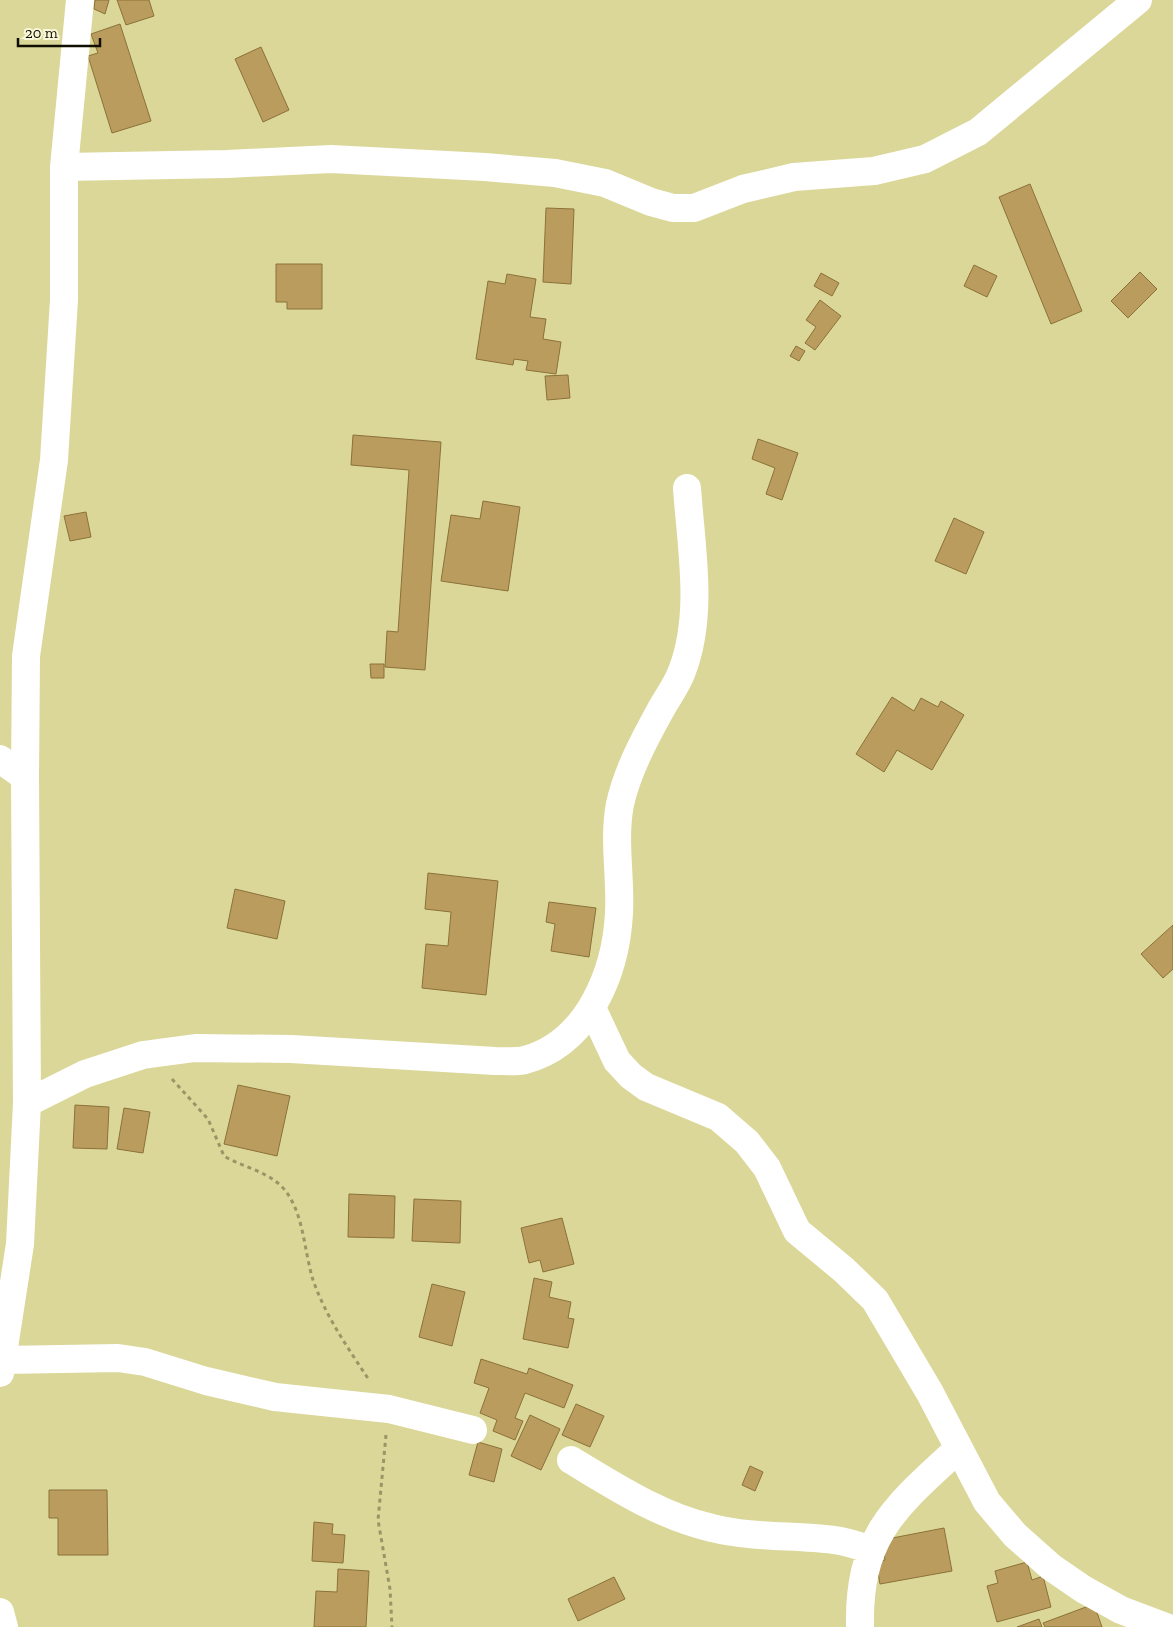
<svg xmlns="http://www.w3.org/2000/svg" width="1173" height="1627" viewBox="0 0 1173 1627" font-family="'Zilla Slab',serif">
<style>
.building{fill:#ba9d5e;stroke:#8b7138}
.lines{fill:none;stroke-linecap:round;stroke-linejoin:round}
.path{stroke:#999566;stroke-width:3;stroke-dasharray:4 4;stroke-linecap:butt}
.minor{stroke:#fff;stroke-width:28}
</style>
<rect width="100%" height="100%" fill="#dbd798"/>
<path class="building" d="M 95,0 L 109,0 L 105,14 L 94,9 Z
M 117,0 L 149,0 L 154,16 L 126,25 Z
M 120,24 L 151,121 L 112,133 L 88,56 L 98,53 L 91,34 Z
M 261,47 L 289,110 L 263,122 L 235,59 Z
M 1030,184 L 1082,311 L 1051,324 L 999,197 Z
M 546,208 L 574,209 L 571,284 L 543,282 Z
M 276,264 L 322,264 L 322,309 L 287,309 L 287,302 L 276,302 Z
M 974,265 L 997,276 L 987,297 L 964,286 Z
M 1140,272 L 1157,289 L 1128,318 L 1111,301 Z
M 821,273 L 839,283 L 832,296 L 814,286 Z
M 507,274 L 536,279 L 530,317 L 546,319 L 543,339 L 561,342 L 556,374 L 526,370 L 528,361 L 514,359 L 513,365 L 476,359 L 488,281 L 505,284 Z
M 820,300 L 841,316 L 815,350 L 805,343 L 816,327 L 806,320 Z
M 796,346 L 805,351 L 799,361 L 790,356 Z
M 568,375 L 570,398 L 547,400 L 545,376 Z
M 353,435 L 441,442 L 425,670 L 385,667 L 387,631 L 398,632 L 409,470 L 351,465 Z
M 758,439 L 798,453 L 782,500 L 766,494 L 775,468 L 752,459 Z
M 483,501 L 520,507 L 508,591 L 441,581 L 451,515 L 480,519 Z
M 86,512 L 91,537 L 70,541 L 64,516 Z
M 954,518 L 984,532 L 966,574 L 935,561 Z
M 370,664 L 384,664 L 384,678 L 371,678 Z
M 892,697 L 914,711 L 921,698 L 938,707 L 941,701 L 964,715 L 932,770 L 897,750 L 884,772 L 856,754 Z
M 428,873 L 498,881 L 486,995 L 422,988 L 426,944 L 448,946 L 451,912 L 425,909 Z
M 235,889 L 285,901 L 277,939 L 227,928 Z
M 549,902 L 596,908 L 589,957 L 551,951 L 555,924 L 546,922 Z
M 1173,925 L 1173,969 L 1163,978 L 1141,954 Z
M 238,1085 L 290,1096 L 277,1156 L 224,1144 Z
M 75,1105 L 109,1107 L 107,1149 L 73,1148 Z
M 124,1108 L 150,1112 L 143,1153 L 117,1149 Z
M 349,1194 L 395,1196 L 394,1238 L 348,1237 Z
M 414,1199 L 461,1201 L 460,1243 L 412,1241 Z
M 562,1218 L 574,1264 L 543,1272 L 540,1260 L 529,1263 L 521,1228 Z
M 534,1278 L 552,1282 L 549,1297 L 571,1302 L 568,1318 L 574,1319 L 568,1348 L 523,1339 Z
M 432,1284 L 465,1292 L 452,1346 L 419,1337 Z
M 481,1359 L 527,1374 L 529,1368 L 573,1385 L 564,1408 L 525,1393 L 515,1418 L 523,1421 L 515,1440 L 493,1431 L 497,1420 L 480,1413 L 489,1388 L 474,1383 Z
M 576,1404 L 604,1416 L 590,1447 L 562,1435 Z
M 530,1415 L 560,1429 L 541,1470 L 511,1456 Z
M 478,1442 L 502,1449 L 494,1482 L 469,1475 Z
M 750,1466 L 763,1472 L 755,1491 L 742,1485 Z
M 49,1490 L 107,1490 L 108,1555 L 58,1555 L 58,1518 L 49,1518 Z
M 314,1522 L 333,1524 L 332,1534 L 345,1535 L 343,1563 L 312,1561 Z
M 944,1528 L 952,1571 L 880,1584 L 876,1562 L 885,1560 L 882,1540 Z
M 1027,1562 L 1032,1580 L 1043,1576 L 1051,1607 L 997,1622 L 987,1586 L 998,1583 L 995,1571 Z
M 338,1569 L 369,1571 L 366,1627 L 314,1627 L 316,1591 L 337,1592 Z
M 614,1577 L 625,1599 L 578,1621 L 568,1599 Z
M 1094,1604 L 1102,1627 L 1045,1627 L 1043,1623 Z
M 1039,1619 L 1042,1627 L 1017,1627 Z"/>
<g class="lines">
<path class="path" d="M 172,1079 L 208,1119 L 224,1156 C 244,1168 268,1171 284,1189 C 304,1213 304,1251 313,1280 C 326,1317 348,1348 369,1380
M 386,1435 L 378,1520 L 390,1589 L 392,1627"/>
<path class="minor" d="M 64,167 L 227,164 L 331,159 L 485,167 L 555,173 L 605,183 L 651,202 L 673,208 L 694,208 L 743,189 L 794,177 L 874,171 L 925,159 L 978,132 L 1138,0
M 0,759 L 25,777
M 592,1008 L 617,1061 L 631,1076 L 646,1087 L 718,1117 L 747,1142 L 767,1168 L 797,1231 L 844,1270 L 875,1300 L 930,1393 L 987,1502 L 1015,1535 L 1051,1567 L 1083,1589 L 1121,1610 L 1166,1627
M 27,1103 L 85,1074 L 143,1055 L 195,1048 L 291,1049 L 495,1061 C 505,1061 516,1062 525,1060 C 588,1043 616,972 619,913 C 621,877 613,840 620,804 C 627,772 644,740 660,711 C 667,698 677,685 682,671 C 704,614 691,547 687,488
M 3,1360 L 118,1358 L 145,1362 L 206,1381 L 275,1397 L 389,1409 L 473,1430
M 0,1373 L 20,1244 L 27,1103 L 25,777 L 26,656 L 54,460 L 64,300 L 64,167 L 80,0
M 571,1460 C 616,1487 660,1516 712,1528 C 751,1538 794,1535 834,1540 C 846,1541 859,1546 871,1550
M 0,1612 L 4,1627
M 860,1627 C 858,1535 896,1506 958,1449"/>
</g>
<path d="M18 38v8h82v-8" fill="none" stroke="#100e00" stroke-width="2.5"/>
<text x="25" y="38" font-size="15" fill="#100e00" stroke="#f8f7d7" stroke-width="4" paint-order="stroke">20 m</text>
</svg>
